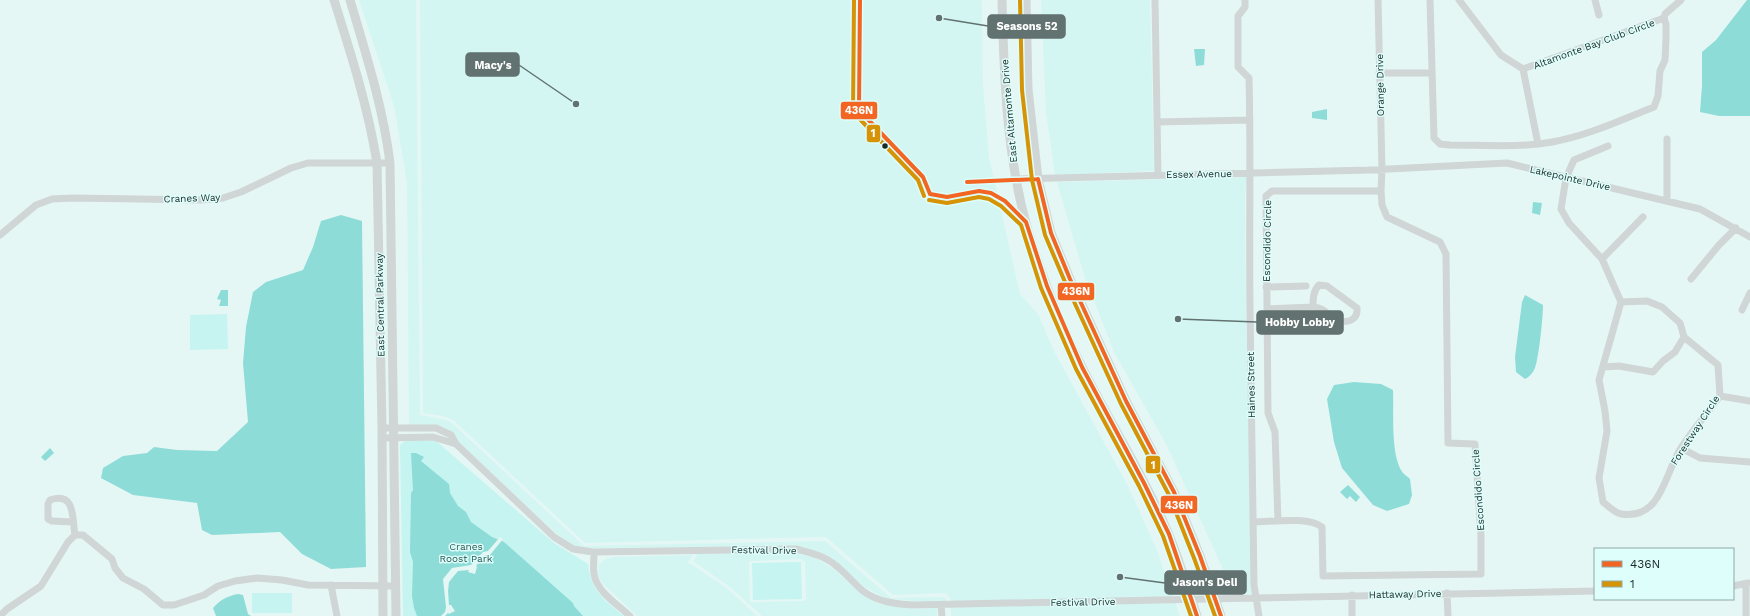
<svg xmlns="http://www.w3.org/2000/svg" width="1750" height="616" viewBox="0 0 1750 616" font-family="'Work Sans',sans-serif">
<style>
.built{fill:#d3f6f3;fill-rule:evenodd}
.green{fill:#c6f4f0}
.water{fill:#8edcd8}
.pier{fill:#e5f7f5}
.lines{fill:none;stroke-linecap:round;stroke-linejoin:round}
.minor{stroke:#d0d5d5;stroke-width:7}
.major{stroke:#d0d5d5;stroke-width:9}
.bus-1-casing{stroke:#defefb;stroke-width:7}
.bus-2-casing{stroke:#defefb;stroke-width:7}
.bus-1{stroke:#f26522;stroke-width:4}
.bus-2{stroke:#d69306;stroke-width:4}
.bus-dot{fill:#1b2a29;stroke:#defefb;stroke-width:1.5}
.labels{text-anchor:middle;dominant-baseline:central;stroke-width:3;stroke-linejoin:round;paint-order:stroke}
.street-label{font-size:10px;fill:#1b2a29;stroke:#defefb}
.park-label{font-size:10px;fill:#2a5855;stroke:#defefb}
.leader{fill:none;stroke:#627270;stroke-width:1.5}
.callout-dot{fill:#627270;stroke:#defefb;stroke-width:1.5}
.callout{fill:#627270;stroke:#627270;stroke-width:1.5}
.callout-label{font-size:11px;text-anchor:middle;font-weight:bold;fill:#fff}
.line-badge{stroke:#defefb;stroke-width:1.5}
.badge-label{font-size:11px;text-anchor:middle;font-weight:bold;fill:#fff}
</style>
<rect width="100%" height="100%" fill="#e5f7f5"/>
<path class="built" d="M 359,0 L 416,0 L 420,415 L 442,419 L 451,422 L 584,546 L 825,541 L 891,598 L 944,597 L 947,601 L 913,601 L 885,598 L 866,588 L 828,555 L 797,546 L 594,548 L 574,546 L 557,534 L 455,439 L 440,431 L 409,429 L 407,183 L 394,106 Z
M 420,0 L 982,0 L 983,85 L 989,157 L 1020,294 L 1038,314 L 1055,353 L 1128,486 L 1156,548 L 1180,616 L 951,616 L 951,600 L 946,593 L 893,595 L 826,537 L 585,543 L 453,420 L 443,416 L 423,413 Z
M 1041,0 L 1150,0 L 1154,171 L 1055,175 L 1046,113 Z
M 1247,177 L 1245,196 L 1246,309 L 1252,594 L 1231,594 L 1226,576 L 1166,444 L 1114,352 L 1084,275 L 1057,182 Z
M 773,552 L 795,553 L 816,558 L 835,570 L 860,593 L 879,604 L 913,609 L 937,608 L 937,616 L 762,616 L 730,587 L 693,561 L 697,556 L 696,554 ZM 801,559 L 805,562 L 806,599 L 804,601 L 751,602 L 750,601 L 749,563 L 750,561 Z
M 693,555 L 688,562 L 728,589 L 757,616 L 637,616 L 601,582 L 598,574 L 599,564 L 606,559 L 613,557 Z"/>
<path class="green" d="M 227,314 L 228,349 L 190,350 L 190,315 Z
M 407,439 L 436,441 L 554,543 L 588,564 C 591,591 603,599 624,616 L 403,616 L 400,445 Z
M 801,562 L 802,599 L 753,600 L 752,563 Z
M 252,593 L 292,593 L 292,613 L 252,613 Z"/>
<path class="water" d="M 1747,0 L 1750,0 L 1750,116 L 1719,116 L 1700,112 L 1702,86 L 1702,52 L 1716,40 Z
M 1194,49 L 1205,49 L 1204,65 L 1196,66 Z
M 1327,109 L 1327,120 L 1312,118 L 1312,112 Z
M 1533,202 L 1542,203 L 1540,215 L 1532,213 Z
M 341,215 L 362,221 L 366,567 L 331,569 L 302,554 L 280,532 L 212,535 L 202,530 L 197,503 L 133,495 L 101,478 L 103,468 L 123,456 L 147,453 L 154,447 L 177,450 L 217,451 L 248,422 L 243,363 L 246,327 L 253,292 L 266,282 L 303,270 L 313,247 L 321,221 Z
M 221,290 L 228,290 L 228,306 L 219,306 L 221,300 L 217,299 Z
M 1525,295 L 1543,305 C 1543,317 1539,357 1535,368 C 1533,373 1529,377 1525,379 L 1516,372 L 1515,357 L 1522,302 Z
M 1354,382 L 1381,384 L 1393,390 C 1394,411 1390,456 1403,473 C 1405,475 1408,477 1410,479 L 1412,495 L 1409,504 L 1387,511 L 1373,505 L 1342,468 L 1334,442 L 1327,399 L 1334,385 Z
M 50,448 L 54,453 L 45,461 L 41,457 Z
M 411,453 L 416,453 L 424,457 L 421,461 L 449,484 L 450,493 L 458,506 L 466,512 L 471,522 L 492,537 L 504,542 L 573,603 L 574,606 L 583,616 L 417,616 L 414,608 L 412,596 L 413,562 L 410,552 L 411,494 L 412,491 L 413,491 Z
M 1348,485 L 1360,497 L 1356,502 L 1350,496 L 1347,499 L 1340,492 Z
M 238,594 L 243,595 L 248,614 L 251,616 L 216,616 L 213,608 C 220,600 227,596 238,594 Z"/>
<path class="pier" d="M 500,537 L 503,539 L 490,555 L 485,555 L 476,566 L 477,567 L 475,574 L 468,572 L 469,570 L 458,571 L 449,582 L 448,591 L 449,605 L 451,605 L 455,611 L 449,614 L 448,613 L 445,616 L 441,616 L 445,612 L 446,607 L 443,579 L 452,568 L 471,565 L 483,552 L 488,551 Z"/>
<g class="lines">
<path class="minor" d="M 1155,0 L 1158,175
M 1245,0 L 1245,7 L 1238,16 L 1238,67 L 1249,78 C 1251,155 1249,232 1250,309 C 1251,401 1253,493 1254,585 L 1259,616
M 1378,0 L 1382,170 L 1381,191
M 1430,0 L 1434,138 L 1440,144 L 1450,145 C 1484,145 1519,148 1552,142 C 1587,136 1621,120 1654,107 L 1658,96 L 1660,71 L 1665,60 L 1666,39 L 1666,24 L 1664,18 L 1665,14 L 1681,0
M 1459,0 L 1501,55 L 1523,69 L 1538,144
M 1595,0 L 1599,15
M 1523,69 L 1664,18
M 1379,73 L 1432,73
M 1157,122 L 1250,120
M 1667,139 L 1667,201
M 1608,146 L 1574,160 L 1566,178 L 1561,209 L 1569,223 L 1602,259 L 1621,302
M 1016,179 L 1369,170 L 1507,163 L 1700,209 L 1750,237
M 0,235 L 36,205 L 52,199 L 73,198 L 202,200 L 223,198 L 241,192 L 291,168 L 308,163 L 390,163
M 1602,259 L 1643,217
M 1691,279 L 1719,245 L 1736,228
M 1266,287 L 1306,286
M 1647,301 L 1662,307 L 1680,323 L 1684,337 L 1718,365 L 1720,396 C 1707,413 1693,430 1681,448 C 1664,474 1662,520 1621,514 C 1615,513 1608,506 1603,502 L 1599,478 L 1607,431 L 1605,411 L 1599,380 L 1621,302 Z
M 1267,309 L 1313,307 C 1324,307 1329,317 1338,320 C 1349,324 1358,319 1357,308 L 1327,286 L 1319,285 C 1313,291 1313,299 1313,307
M 1742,310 L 1750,293
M 1603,367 L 1619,366 L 1653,372 L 1663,361 L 1675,352 L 1684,337
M 1720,396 L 1750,401
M 382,428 L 436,428 L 451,435 L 456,444 L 554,537 L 573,549 L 593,552 L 796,549 C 807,552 819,554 828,560 C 842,568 851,581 863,591 C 878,602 895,604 913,605 C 1140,601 1368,595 1595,591
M 382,438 L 433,437 L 456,444
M 1681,448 L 1700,458 L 1750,462
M 73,522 L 52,521 L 48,519 L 48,504 L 50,500 C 76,491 72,519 75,535
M 1253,522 C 1271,522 1308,516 1322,527 L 1323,576 L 1481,574 L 1481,536 L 1475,444 L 1448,443 L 1446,254 L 1440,242 L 1387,217 L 1382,205 L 1381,191 L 1272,191 L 1266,196 L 1268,413 L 1275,432 L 1278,521
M 594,552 C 594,559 593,567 594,574 C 597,592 617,604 630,616
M 331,585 L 337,616
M 1746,585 L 1746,616
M 1733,586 L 1748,583
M 1447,593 L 1448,616
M 1352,595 L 1352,616
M 941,605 L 942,616
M 0,616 L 7,609 L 41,586 L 68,542 L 75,535 L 83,535 L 112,559 L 115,568 L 123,578 L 144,589 L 163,605 L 174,605 L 204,595 L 218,586 L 235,581 L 257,578 L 282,580 L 308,585 L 395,586"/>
<path class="major" d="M 334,0 C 351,54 368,107 377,163 L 382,428 L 383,616
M 350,0 C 366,54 383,107 390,163 L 396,616
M 1002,0 C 1004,85 1007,172 1035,253 C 1048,292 1064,332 1083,369 C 1111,424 1145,478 1169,535 C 1180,562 1188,589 1197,616
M 1026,0 L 1028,89 L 1038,179 L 1051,233 L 1070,279 L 1126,401 L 1174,492 L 1200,556 L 1221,616"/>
<g class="bus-1-casing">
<path id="bus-1" d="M 860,0 L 859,110 L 923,177 L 930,194
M 1038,179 L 1051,233 L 1070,279 L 1126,401 L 1174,492 L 1200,556 L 1221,616
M 967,182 L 1038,179
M 930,194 L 947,197 L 979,191 L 991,193 L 1005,201 L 1026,222 L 1047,286 L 1082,367 L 1144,483 L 1169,534 L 1197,616"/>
</g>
<g class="bus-2-casing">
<path id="bus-2" d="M 854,0 L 853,112 L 918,180 L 924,196
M 1020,0 L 1022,90 L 1032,180 L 1045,235 L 1065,282 L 1121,404 L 1169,495 L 1194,558 L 1215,616
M 929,200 L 947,203 L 979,197 L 989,199 L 1001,206 L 1021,225 L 1041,288 L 1076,369 L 1139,486 L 1163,536 L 1191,616"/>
</g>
<use href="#bus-1" class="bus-1"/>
<use href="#bus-2" class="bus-2"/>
</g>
<circle class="bus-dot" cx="885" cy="146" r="3.5"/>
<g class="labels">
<g class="street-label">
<text transform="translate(1594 44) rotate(-20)">Altamonte Bay Club Circle</text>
<text transform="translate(1380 85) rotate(-91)">Orange Drive</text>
<text transform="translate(1009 111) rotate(-95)">East Altamonte Drive</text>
<text transform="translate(1199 174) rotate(-1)">Essex Avenue</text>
<text transform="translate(1570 178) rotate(13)">Lakepointe Drive</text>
<text transform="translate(192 198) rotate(-2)">Cranes Way</text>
<text transform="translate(1267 241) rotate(-89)">Escondido Circle</text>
<text transform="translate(380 305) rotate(-91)">East Central Parkway</text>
<text transform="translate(1251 385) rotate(-91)">Haines Street</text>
<text transform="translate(1695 430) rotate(-57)">Forestway Circle</text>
<text transform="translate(1478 490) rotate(-94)">Escondido Circle</text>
<text transform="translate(764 550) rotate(1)">Festival Drive</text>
<text transform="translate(1405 594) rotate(-1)">Hattaway Drive</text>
<text transform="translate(1083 602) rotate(-1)">Festival Drive</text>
</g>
<g class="park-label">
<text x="466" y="546">Cranes<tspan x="466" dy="12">Roost Park</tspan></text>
</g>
</g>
<path class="leader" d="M939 18L988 26M576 104L519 65M1178 319L1257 322M1120 577L1165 583"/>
<g class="callout-dot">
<circle cx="939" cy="18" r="4"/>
<circle cx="576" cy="104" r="4"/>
<circle cx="1178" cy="319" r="4"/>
<circle cx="1120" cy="577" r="4"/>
</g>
<g class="callout">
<rect x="988" y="15" width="77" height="23" rx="4"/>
<rect x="466" y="53" width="53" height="23" rx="4"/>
<rect x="1257" y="311" width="86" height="23" rx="4"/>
<rect x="1165" y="571" width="81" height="23" rx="4"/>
</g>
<g class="callout-label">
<text x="1027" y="30">Seasons 52</text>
<text x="493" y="69">Macy's</text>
<text x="1300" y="326">Hobby Lobby</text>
<text x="1205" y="586">Jason's Deli</text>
</g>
<g class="line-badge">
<rect x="840" y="101" width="38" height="19" rx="4" fill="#f26522"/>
<rect x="866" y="124" width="15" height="19" rx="4" fill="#d69306"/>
<rect x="1057" y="282" width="38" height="19" rx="4" fill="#f26522"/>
<rect x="1145" y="455" width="16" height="19" rx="4" fill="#d69306"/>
<rect x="1160" y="495" width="38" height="19" rx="4" fill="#f26522"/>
</g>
<g class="badge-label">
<text x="859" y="114">436N</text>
<text x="873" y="137">1</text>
<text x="1076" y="295">436N</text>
<text x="1153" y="469">1</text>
<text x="1179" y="509">436N</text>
</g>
<rect x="1594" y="548" width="140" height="52" fill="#defefb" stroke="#90a9a7"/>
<rect x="1602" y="561" width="20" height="6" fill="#f26522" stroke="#90a9a7"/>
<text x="1630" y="568" font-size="12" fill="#1b2a29">436N</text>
<rect x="1602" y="581" width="20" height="6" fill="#d69306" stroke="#90a9a7"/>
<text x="1630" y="588" font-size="12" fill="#1b2a29">1</text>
</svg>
